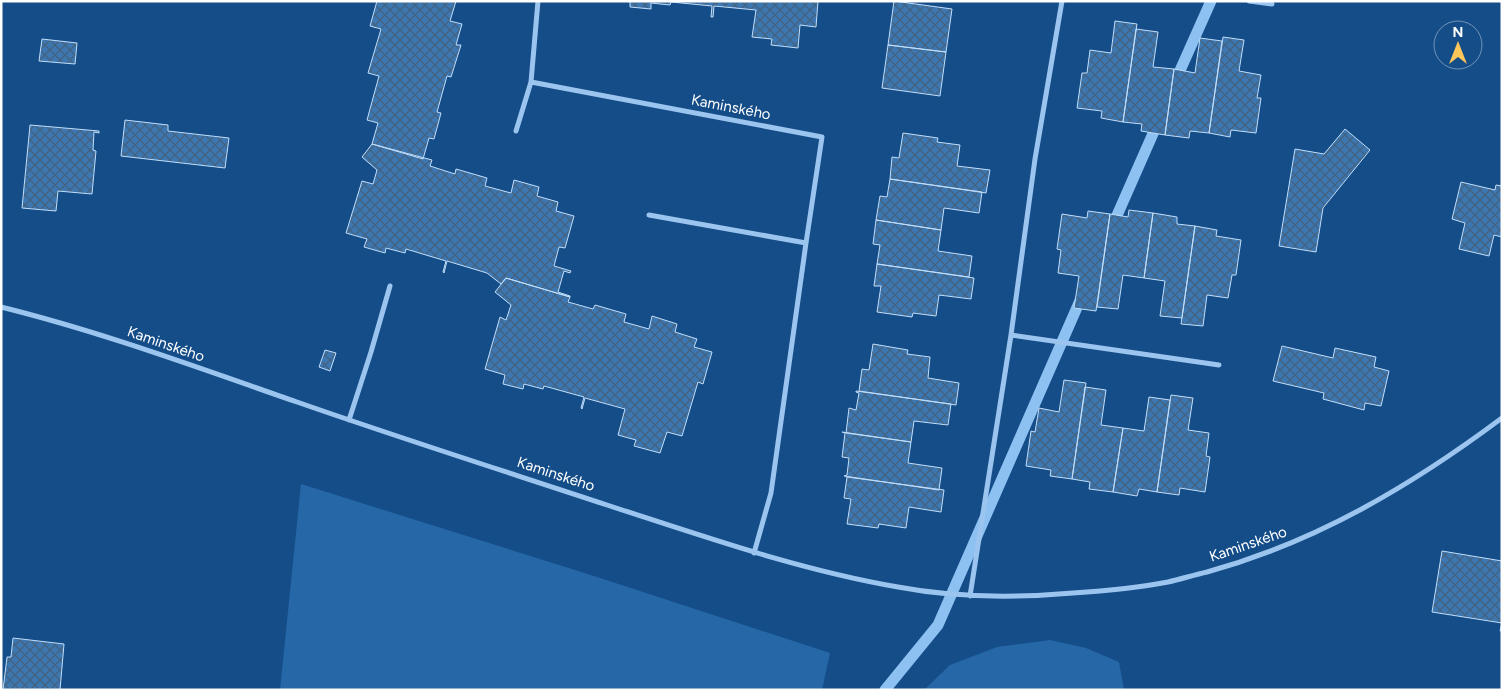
<svg xmlns="http://www.w3.org/2000/svg" width="1503" height="691" viewBox="0 0 1503 691" font-family="Figtree,sans-serif">
<style>
.grass{fill:#2667a7}
.lines{fill:none;stroke-linecap:round;stroke-linejoin:round}
.stream{stroke:#8dc1f2;stroke-width:11}
.building{fill:url(#building-cross-hatch);stroke:#c1defb}
.street{stroke:#9bc5ef;stroke-width:5}
.labels{text-anchor:middle;dominant-baseline:central;stroke-width:4;stroke-linejoin:round;paint-order:stroke}
.street-label{font-size:15px;fill:#fff;stroke:#144d88}
</style>
<defs>
<pattern id="building-cross-hatch" width="8" height="8" patternUnits="userSpaceOnUse" patternTransform="scale(1.25)"><rect width="8" height="8" fill="#3d77b2"/><path d="M0 0l8 8M0 8l8-8" fill="none" stroke="#44627f"/></pattern>
</defs>
<rect width="100%" height="100%" fill="#144d88"/>
<path class="grass" d="M 301,484 L 594,576 L 830,653 L 822,690 L 280,690 Z
M 1050,640 L 1086,648 L 1119,662 L 1124,690 L 924,690 L 950,665 L 997,647 Z"/>
<g class="lines">
<path class="stream" d="M 1174,84 L 1211,1
M 1100,254 L 1159,120
M 885,690 L 938,625 L 1082,296"/>
</g>
<path class="building" d="M 377,1 L 456,1 L 450,21 L 462,24 L 456,45 L 461,45 L 451,77 L 447,76 L 437,112 L 441,113 L 434,139 L 429,138 L 423,159 L 372,144 L 378,123 L 367,120 L 379,76 L 368,73 L 381,29 L 370,26 Z
M 630,1 L 818,1 L 816,27 L 800,25 L 798,48 L 771,45 L 772,39 L 752,37 L 756,10 L 714,6 L 713,17 L 711,17 L 712,6 L 671,2 L 670,5 L 651,3 L 651,9 L 630,7 Z
M 894,1 L 952,9 L 946,52 L 888,45 Z
M 1115,21 L 1137,24 L 1123,122 L 1101,118 L 1102,111 L 1077,108 L 1082,73 L 1087,73 L 1090,50 L 1111,53 Z
M 1136,29 L 1158,32 L 1153,67 L 1174,69 L 1165,135 L 1141,131 L 1142,124 L 1123,122 Z
M 1223,37 L 1244,40 L 1239,71 L 1261,75 L 1257,98 L 1261,98 L 1256,133 L 1231,130 L 1230,137 L 1209,133 Z
M 1200,38 L 1222,41 L 1209,133 L 1190,131 L 1189,138 L 1165,135 L 1174,69 L 1195,73 Z
M 42,39 L 77,43 L 75,64 L 39,61 Z
M 888,45 L 946,52 L 940,96 L 882,88 Z
M 125,120 L 168,125 L 168,131 L 229,138 L 225,168 L 121,156 Z
M 30,125 L 99,131 L 99,133 L 94,132 L 93,150 L 96,151 L 92,194 L 58,191 L 56,211 L 22,208 Z
M 1345,129 L 1370,150 L 1323,208 L 1316,252 L 1279,246 L 1295,149 L 1324,154 Z
M 903,133 L 938,138 L 937,142 L 960,145 L 957,166 L 990,170 L 986,193 L 890,179 L 892,157 L 899,158 Z
M 372,144 L 432,160 L 430,166 L 455,174 L 456,169 L 487,178 L 485,186 L 511,193 L 514,180 L 539,187 L 537,196 L 558,202 L 556,211 L 574,216 L 565,248 L 559,247 L 554,266 L 571,271 L 570,273 L 564,271 L 558,292 L 570,296 L 570,297 L 506,278 L 501,284 L 487,273 L 447,261 L 444,273 L 443,272 L 446,261 L 406,249 L 405,253 L 386,248 L 385,253 L 364,247 L 367,239 L 346,233 L 362,181 L 373,184 L 377,170 L 362,157 Z
M 890,179 L 982,192 L 979,213 L 944,208 L 941,230 L 876,220 L 880,196 L 887,197 Z
M 1461,182 L 1495,190 L 1496,185 L 1502,186 L 1502,237 L 1494,235 L 1489,256 L 1459,249 L 1465,223 L 1452,219 Z
M 1129,210 L 1153,213 L 1144,278 L 1123,275 L 1118,309 L 1097,307 L 1110,214 L 1128,217 Z
M 1088,211 L 1110,214 L 1096,311 L 1074,308 L 1079,276 L 1058,273 L 1061,250 L 1057,249 L 1062,214 L 1087,218 Z
M 1153,213 L 1177,217 L 1177,224 L 1195,226 L 1182,318 L 1160,316 L 1165,281 L 1144,278 Z
M 876,220 L 941,230 L 938,251 L 972,256 L 969,277 L 877,264 L 880,245 L 873,244 Z
M 1195,226 L 1217,230 L 1216,236 L 1241,240 L 1236,275 L 1232,275 L 1228,298 L 1207,295 L 1203,326 L 1181,324 Z
M 877,264 L 974,278 L 971,299 L 939,295 L 936,316 L 913,313 L 912,317 L 877,312 L 881,286 L 874,286 Z
M 506,278 L 570,297 L 568,302 L 593,309 L 595,305 L 626,314 L 624,322 L 649,329 L 652,316 L 677,324 L 675,332 L 697,339 L 694,347 L 712,352 L 703,384 L 698,382 L 682,436 L 667,432 L 660,453 L 634,446 L 636,440 L 618,435 L 625,409 L 585,398 L 582,409 L 581,408 L 584,397 L 544,386 L 543,389 L 524,384 L 523,389 L 503,384 L 505,375 L 485,369 L 500,317 L 506,320 L 511,305 L 495,292 Z
M 873,344 L 908,350 L 907,354 L 930,357 L 928,378 L 959,383 L 956,405 L 859,391 L 862,369 L 869,370 Z
M 1282,346 L 1333,358 L 1335,348 L 1376,357 L 1374,367 L 1389,371 L 1381,406 L 1365,403 L 1364,410 L 1323,399 L 1324,393 L 1273,381 Z
M 325,350 L 336,353 L 330,371 L 319,367 Z
M 1064,380 L 1086,383 L 1072,479 L 1050,476 L 1051,470 L 1026,466 L 1031,431 L 1035,432 L 1039,408 L 1059,412 Z
M 1085,387 L 1106,390 L 1101,425 L 1123,428 L 1113,492 L 1089,489 L 1090,482 L 1072,479 Z
M 856,391 L 951,404 L 948,425 L 914,421 L 911,442 L 846,433 L 849,408 L 856,410 L 859,393 L 856,392 Z
M 1171,395 L 1193,398 L 1188,430 L 1209,433 L 1206,456 L 1210,457 L 1205,492 L 1180,488 L 1179,495 L 1157,492 Z
M 1149,397 L 1170,400 L 1157,492 L 1139,489 L 1137,496 L 1113,492 L 1123,428 L 1144,431 Z
M 842,432 L 911,442 L 908,463 L 942,468 L 939,490 L 844,476 L 847,475 L 849,458 L 842,457 L 845,433 Z
M 847,477 L 944,490 L 941,512 L 909,507 L 906,528 L 879,524 L 878,528 L 847,524 L 851,499 L 844,498 Z
M 1442,551 L 1502,561 L 1502,631 L 1500,631 L 1502,623 L 1432,612 Z
M 13,638 L 64,644 L 60,690 L 3,690 L 7,657 L 11,657 Z"/>
<g class="lines">
<path class="street" d="M 538,1 L 531,82 L 822,137 L 806,243 L 771,493 L 754,553
M 1249,1 L 1272,4
M 516,131 L 531,82
M 649,215 L 806,243
M 1,307 C 102,332 199,368 297,402 C 400,438 504,471 607,505 C 703,536 799,570 898,587 C 956,598 1015,598 1073,593 C 1105,591 1137,588 1168,582 C 1181,579 1194,575 1207,572 C 1316,542 1411,486 1502,418
M 1011,335 L 1219,365
M 349,420 L 371,352 L 390,286
M 970,596 L 1011,335 L 1035,159 L 1062,1"/>
</g>
<g class="labels">
<g class="street-label">
<text transform="translate(731 107) rotate(11)">Kaminského</text>
<text transform="translate(166 344) rotate(19)">Kaminského</text>
<text transform="translate(556 474) rotate(18)">Kaminského</text>
<text transform="translate(1248 544) rotate(-19)">Kaminského</text>
</g>
</g>
<rect width="1503" height="691" fill="none" stroke="#ffffff" stroke-width="5"/>
<g transform="translate(1458 45)"><circle r="24" fill="#144d88" stroke="#7294b8"/>
<path d="M0-4L9 19L0 12L-9 19Z" fill="#ffc759"/>
<text y="-8" font-size="14" font-weight="bold" text-anchor="middle" fill="#ffffff">N</text>
</g>
</svg>
